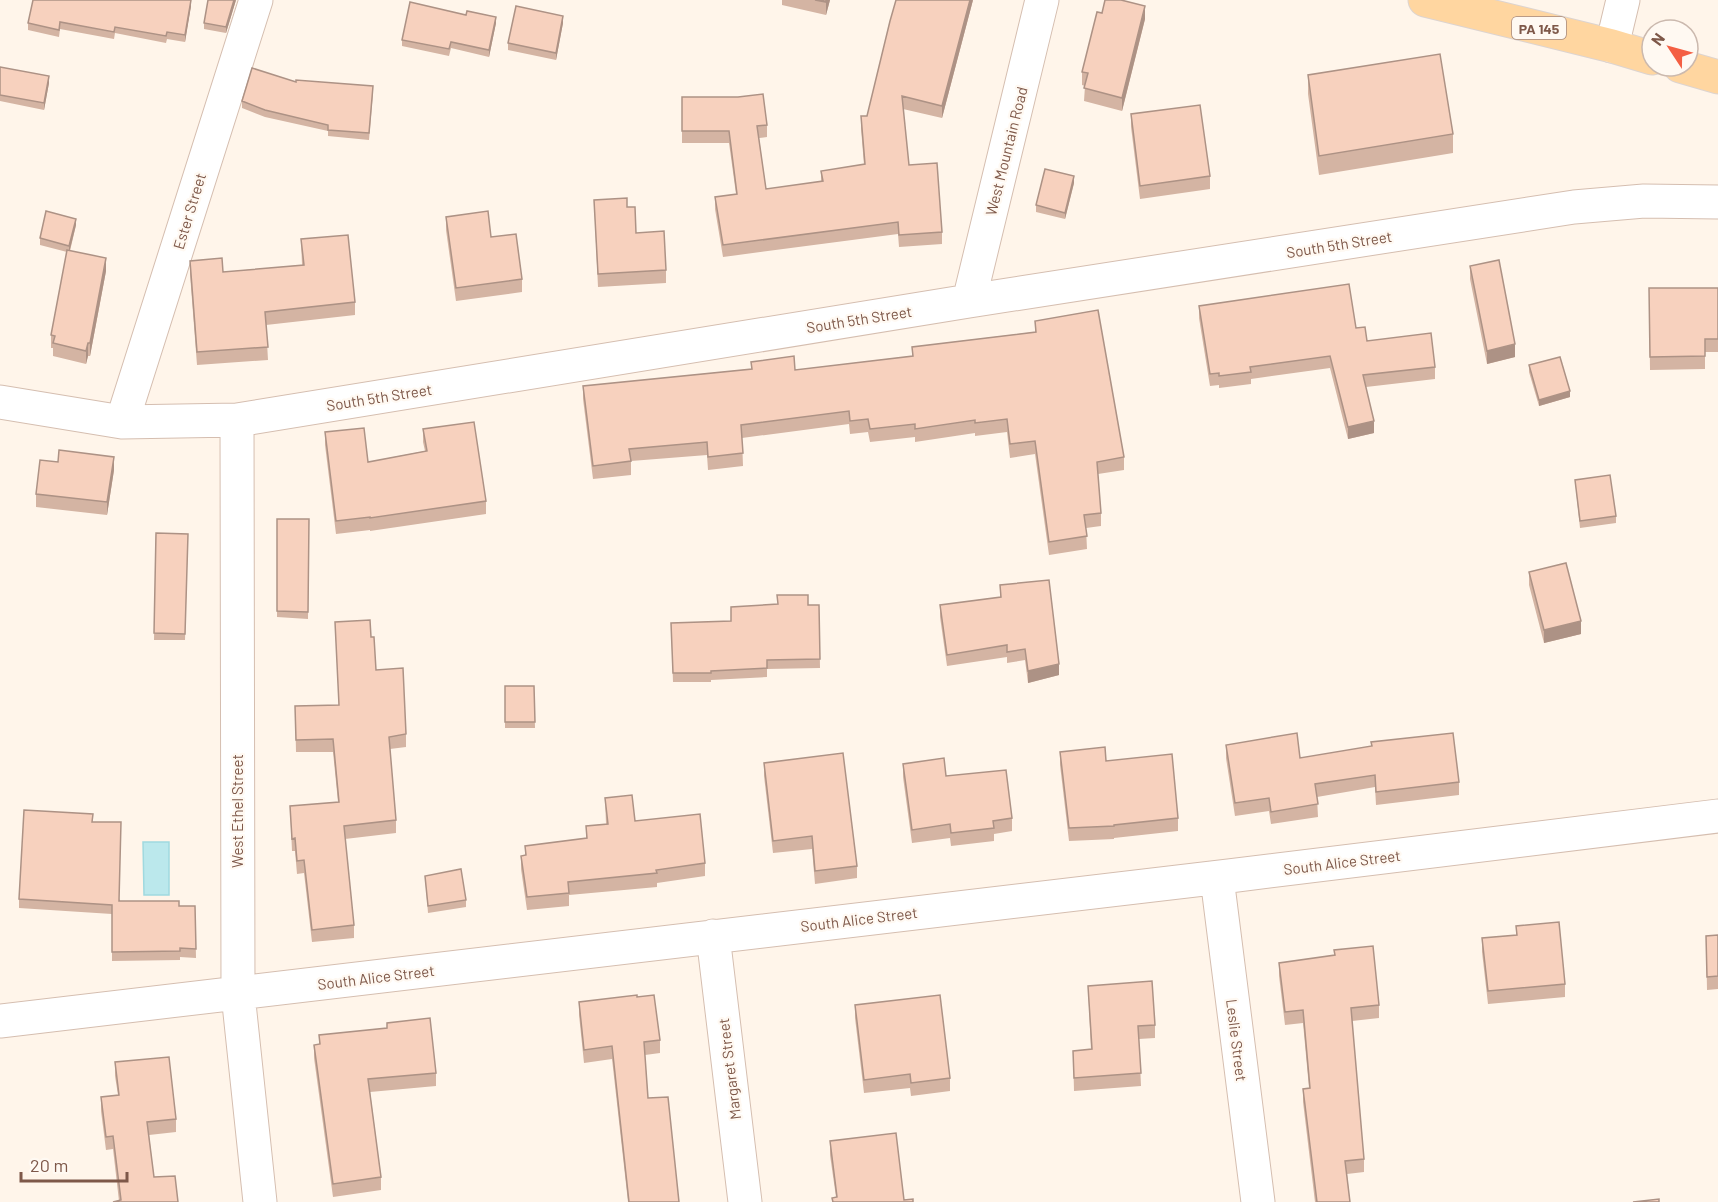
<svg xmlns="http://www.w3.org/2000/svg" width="1718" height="1202" viewBox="0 0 1718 1202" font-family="Barlow,sans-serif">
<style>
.water{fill:#bbe8ec;stroke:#a0d9df;stroke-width:1.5}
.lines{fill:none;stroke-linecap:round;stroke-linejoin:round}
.minor-casing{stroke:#d5beb0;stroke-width:35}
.major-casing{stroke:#ddd4d0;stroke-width:35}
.minor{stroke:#fff;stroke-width:33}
.major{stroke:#ffd6a0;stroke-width:33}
.wall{fill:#d4b4a3}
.shaded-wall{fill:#ad9285}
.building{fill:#f7d1be;stroke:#ad9285;stroke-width:1.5}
.labels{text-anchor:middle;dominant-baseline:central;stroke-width:4.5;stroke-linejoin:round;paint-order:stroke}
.shield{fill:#fff9f2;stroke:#a5887c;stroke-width:1.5}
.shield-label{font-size:14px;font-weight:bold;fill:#7e5849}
.street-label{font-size:15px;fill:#7e5849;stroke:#fff9f2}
</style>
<rect width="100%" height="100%" fill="#fff5ea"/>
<path class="water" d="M 143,842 L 169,842 L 169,895 L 144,895 Z"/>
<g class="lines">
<g class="minor-casing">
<path id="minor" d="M 1612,46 L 1623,0
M 969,301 L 1042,0
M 0,402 L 122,422 L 237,420 L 969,301 L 1574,207 L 1644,201 L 1718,202
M 237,420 L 238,994 L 260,1202
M 122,422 L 256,0
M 1217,878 L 1258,1202
M 713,936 L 745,1202
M 0,1021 L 1229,876 L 1718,816"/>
</g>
<g class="major-casing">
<path id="major" d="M 1425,0 L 1612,46 L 1652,58
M 1680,66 L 1718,77"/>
</g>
<use href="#minor" class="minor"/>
<use href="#major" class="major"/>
</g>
<path class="wall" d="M 236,0 L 226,33 L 204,29 L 204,23 Z
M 782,0 L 830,0 L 826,15 L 782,5 Z
M 973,0 L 942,118 L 903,109 L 909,165 L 942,232 L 942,244 L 899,247 L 898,234 L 723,257 L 715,209 L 715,197 L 736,194 L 729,143 L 682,143 L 682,97 L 767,125 L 767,137 L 759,138 L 766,189 L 821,182 L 821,171 L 864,165 L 861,128 L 861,116 L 867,116 Z
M 191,6 L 185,42 L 167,39 L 166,43 L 115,33 L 114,39 L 60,29 L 59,37 L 28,30 L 28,23 Z
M 1102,13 L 1145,19 L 1122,111 L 1084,101 L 1085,86 L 1082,85 L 1082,72 Z
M 496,23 L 489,57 L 451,48 L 449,56 L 402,46 L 402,40 Z
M 563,23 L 556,60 L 508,50 L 508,43 Z
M 0,67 L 49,83 L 44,110 L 0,101 Z
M 1308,75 L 1453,134 L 1453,153 L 1319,175 L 1308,94 Z
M 296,82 L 373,93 L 369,140 L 328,136 L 328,131 L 265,117 L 242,108 L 242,101 Z
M 1131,114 L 1210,176 L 1210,189 L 1140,199 L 1131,127 Z
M 1074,183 L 1065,219 L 1036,212 L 1036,205 Z
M 594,200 L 627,207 L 636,233 L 666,270 L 666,283 L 598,287 Z
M 446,217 L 491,237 L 522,279 L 522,292 L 456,301 L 446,230 Z
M 76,225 L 70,251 L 106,271 L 90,356 L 88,356 L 86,364 L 53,356 L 53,348 L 51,348 L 51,335 L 67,252 L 40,245 L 40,238 Z
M 301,239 L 355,302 L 355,315 L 266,325 L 268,360 L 197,365 L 190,274 L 190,261 L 223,272 L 302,265 Z
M 1470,266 L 1515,357 L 1487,364 L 1470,279 Z
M 1649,288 L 1718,288 L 1718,352 L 1705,352 L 1705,369 L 1650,370 Z
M 1199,306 L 1356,328 L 1367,341 L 1435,367 L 1435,379 L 1366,387 L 1374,433 L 1348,439 L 1330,368 L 1251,379 L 1251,384 L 1219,388 L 1219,385 L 1210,386 L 1199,318 Z
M 1035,321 L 1124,457 L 1124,470 L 1098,474 L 1101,513 L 1101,526 L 1086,528 L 1087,549 L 1049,555 L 1035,454 L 1010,458 L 1007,432 L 975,436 L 975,433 L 915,442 L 915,437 L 870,442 L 868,432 L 850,434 L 849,424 L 742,438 L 743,466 L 708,470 L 707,455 L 631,461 L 631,475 L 593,479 L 583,399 L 583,386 L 751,369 L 751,362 L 795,370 L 912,356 L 912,347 L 1035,332 Z
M 1529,365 L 1570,397 L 1539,406 L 1529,372 Z
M 423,429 L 486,501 L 486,514 L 370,531 L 370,530 L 336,534 L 325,445 L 325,432 L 368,462 L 425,451 L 423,442 Z
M 114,470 L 107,515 L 36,507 L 36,494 Z
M 1575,480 L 1616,516 L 1616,523 L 1580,528 Z
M 277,519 L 309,519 L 308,619 L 277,617 Z
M 156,533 L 188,534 L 185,640 L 154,640 Z
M 1529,572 L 1581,634 L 1544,643 L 1529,585 Z
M 1000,585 L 1059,675 L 1028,683 L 1025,660 L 1007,663 L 1007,657 L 947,666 L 940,617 L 940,605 L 1000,597 Z
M 808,605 L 819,605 L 820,668 L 767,669 L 767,677 L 711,680 L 711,682 L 673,682 L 671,623 L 731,621 Z
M 335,622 L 371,637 L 376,670 L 406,734 L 406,747 L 390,749 L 396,820 L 396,833 L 345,839 L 354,925 L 354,938 L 312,942 L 304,873 L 297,874 L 295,851 L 292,851 L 290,806 L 338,802 L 333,752 L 296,752 L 295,706 L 339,705 Z
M 505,686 L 534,686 L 535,728 L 505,728 Z
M 1226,745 L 1459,782 L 1459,795 L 1376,805 L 1375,787 L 1317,797 L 1318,817 L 1271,824 L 1269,811 L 1235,816 L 1226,758 Z
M 1060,752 L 1106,761 L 1178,818 L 1178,831 L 1114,838 L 1114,839 L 1069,841 L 1060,765 Z
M 764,763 L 857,866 L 857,878 L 815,884 L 812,849 L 773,853 L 764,776 Z
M 903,764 L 946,776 L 1012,818 L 1012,831 L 994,834 L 994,841 L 951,846 L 950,838 L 912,843 L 903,777 Z
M 605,798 L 635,821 L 705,863 L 705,876 L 657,883 L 657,887 L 569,895 L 569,906 L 527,910 L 521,869 L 521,856 L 525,855 L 525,846 L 586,838 L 586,826 L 606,824 Z
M 93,822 L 120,901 L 179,906 L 195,906 L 196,958 L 180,957 L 180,960 L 112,961 L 112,914 L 19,908 L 19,899 Z
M 425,876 L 466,900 L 466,907 L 428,913 Z
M 1516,926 L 1565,984 L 1565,997 L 1488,1004 L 1482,952 L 1482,938 L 1516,935 Z
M 1718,935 L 1718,989 L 1707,990 L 1706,936 Z
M 1334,950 L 1379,1005 L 1379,1018 L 1352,1021 L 1364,1159 L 1364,1172 L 1347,1174 L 1350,1202 L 1315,1202 L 1303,1102 L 1303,1089 L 1309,1088 L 1303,1023 L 1285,1025 L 1279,976 L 1279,963 L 1334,956 Z
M 1088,986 L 1155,1025 L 1155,1038 L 1139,1039 L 1141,1086 L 1074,1091 L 1073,1051 L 1091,1050 Z
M 637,997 L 660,1040 L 660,1053 L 645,1055 L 648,1098 L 679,1202 L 628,1202 L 612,1059 L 584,1063 L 579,1015 L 579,1002 Z
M 855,1005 L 950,1078 L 950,1091 L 911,1096 L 910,1088 L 864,1093 L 855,1018 Z
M 387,1023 L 436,1073 L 436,1086 L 370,1092 L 381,1177 L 381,1190 L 333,1197 L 314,1058 L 314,1045 L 319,1045 L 319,1035 L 387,1028 Z
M 115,1062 L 176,1119 L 176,1132 L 149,1135 L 154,1177 L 175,1176 L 119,1201 L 113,1149 L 106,1150 L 101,1111 L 101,1097 L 118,1095 L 115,1076 Z
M 830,1141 L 904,1200 L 913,1202 L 832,1202 L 832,1198 L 836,1197 L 830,1155 Z"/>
<path class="shaded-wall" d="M 191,0 L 191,6 L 185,42 L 185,35 Z
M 234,0 L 236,0 L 226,33 L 226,27 Z
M 826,0 L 830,0 L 826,15 Z
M 970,0 L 973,0 L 942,118 L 942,106 Z
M 1145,6 L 1145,19 L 1122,111 L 1122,98 Z
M 563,16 L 563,23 L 556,60 L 556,53 Z
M 496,17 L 496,23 L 489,57 L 489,50 Z
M 49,76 L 49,83 L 44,110 L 44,103 Z
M 1074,176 L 1074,183 L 1065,219 L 1065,213 Z
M 76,219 L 76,225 L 69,253 L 69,246 Z
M 106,258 L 106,271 L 90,356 L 90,343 Z
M 88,343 L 88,356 L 86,364 L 86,351 Z
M 1515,344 L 1515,357 L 1487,364 L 1487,351 Z
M 1570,391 L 1570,397 L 1539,406 L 1539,400 Z
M 1374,421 L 1374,433 L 1348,439 L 1348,427 Z
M 114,457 L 114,470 L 107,515 L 107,502 Z
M 1581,621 L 1581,634 L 1544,643 L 1544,630 Z
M 1059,664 L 1059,675 L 1028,683 L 1028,671 Z"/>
<path class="building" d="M 33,0 L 191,0 L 185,35 L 167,32 L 166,36 L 115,27 L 114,32 L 60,22 L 59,30 L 28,23 Z
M 208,0 L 234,0 L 226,27 L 204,23 Z
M 815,0 L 826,0 L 826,2 Z
M 896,0 L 970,0 L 942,106 L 902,96 L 909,165 L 937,163 L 942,232 L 899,235 L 898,222 L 723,245 L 715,197 L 737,194 L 729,131 L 682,131 L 682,97 L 738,97 L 763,94 L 767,125 L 757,126 L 766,189 L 823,181 L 821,171 L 865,164 L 861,116 L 867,116 L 890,21 Z
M 1105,0 L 1121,0 L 1145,6 L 1122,98 L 1084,88 L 1088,73 L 1082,72 L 1097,12 L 1102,13 Z
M 410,2 L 466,15 L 467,11 L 496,17 L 489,50 L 451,42 L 449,49 L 402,40 Z
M 516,6 L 563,16 L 556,53 L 508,43 Z
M 1440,54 L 1453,134 L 1319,156 L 1308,75 Z
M 0,67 L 49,76 L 44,103 L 0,95 Z
M 252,68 L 296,82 L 296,80 L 373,86 L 369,133 L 328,130 L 328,125 L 265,110 L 242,101 Z
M 1200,105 L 1210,176 L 1140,186 L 1131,114 Z
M 1045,169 L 1074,176 L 1065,213 L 1036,205 Z
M 627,198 L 627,207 L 635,207 L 636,233 L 664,231 L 666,270 L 598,274 L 594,200 Z
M 46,211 L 76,219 L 69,246 L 40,238 Z
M 488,211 L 491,237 L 516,234 L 522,279 L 456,288 L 446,217 Z
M 348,235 L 355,302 L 265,312 L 268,347 L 197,352 L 190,261 L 222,258 L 223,272 L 304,265 L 301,239 Z
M 67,250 L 106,258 L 90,343 L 88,343 L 86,351 L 53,343 L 55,336 L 51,335 Z
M 1499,260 L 1515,344 L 1487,351 L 1470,266 Z
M 1349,284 L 1356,328 L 1365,327 L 1367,341 L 1431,333 L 1435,367 L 1363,375 L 1374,421 L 1348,427 L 1330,356 L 1250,367 L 1251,372 L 1219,376 L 1219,373 L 1210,374 L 1199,306 Z
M 1649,288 L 1718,288 L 1718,339 L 1705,339 L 1705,356 L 1650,357 Z
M 1098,310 L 1124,457 L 1097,462 L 1101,513 L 1084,515 L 1087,536 L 1049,542 L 1035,441 L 1010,444 L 1007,419 L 975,423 L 975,420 L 915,429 L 915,424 L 870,429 L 868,419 L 850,421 L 849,411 L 741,425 L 743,453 L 708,457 L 707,442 L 629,449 L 631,461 L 593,466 L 583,386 L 752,369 L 751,362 L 794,356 L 795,370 L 913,356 L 912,347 L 1036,332 L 1035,321 Z
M 1560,357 L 1570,391 L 1539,400 L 1529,365 Z
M 474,422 L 486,501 L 370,518 L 370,517 L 336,521 L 325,432 L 364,428 L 368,462 L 427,451 L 423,429 Z
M 59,450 L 114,457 L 107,502 L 36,494 L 40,460 L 58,462 Z
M 1610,475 L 1616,516 L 1580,521 L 1575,480 Z
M 277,519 L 309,519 L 308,612 L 277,611 Z
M 156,533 L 188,534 L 185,634 L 154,633 Z
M 1566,563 L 1581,621 L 1544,630 L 1529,572 Z
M 1049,580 L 1059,664 L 1028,671 L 1025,649 L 1007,652 L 1007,645 L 947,655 L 940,605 L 1001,597 L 1000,585 Z
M 777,595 L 808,595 L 808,605 L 819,605 L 820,659 L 767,660 L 767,668 L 711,671 L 711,673 L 673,673 L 671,623 L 731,621 L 731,607 L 778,604 Z
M 370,620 L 371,637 L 374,637 L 376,670 L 403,668 L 406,734 L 389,737 L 396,820 L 344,826 L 354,925 L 312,930 L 304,860 L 297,861 L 295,838 L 292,839 L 290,806 L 339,802 L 333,739 L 296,740 L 295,706 L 339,705 L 335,622 Z
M 505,686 L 534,686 L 535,722 L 505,722 Z
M 1297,733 L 1300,758 L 1372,746 L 1371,742 L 1453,733 L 1459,782 L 1376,792 L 1375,775 L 1315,784 L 1318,804 L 1271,812 L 1269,798 L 1235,803 L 1226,745 Z
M 1105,747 L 1106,761 L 1172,754 L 1178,818 L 1114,825 L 1114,826 L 1069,828 L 1060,752 Z
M 843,753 L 857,866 L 815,871 L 812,836 L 773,841 L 764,763 Z
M 944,758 L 946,776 L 1006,770 L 1012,818 L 993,821 L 994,828 L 951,833 L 950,824 L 912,830 L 903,764 Z
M 632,795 L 635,821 L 700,814 L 705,863 L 656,870 L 657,873 L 568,882 L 569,893 L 527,897 L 521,856 L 526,855 L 525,846 L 587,838 L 586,826 L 608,824 L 605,798 Z
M 24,810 L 93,814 L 92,822 L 121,822 L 119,901 L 179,901 L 179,906 L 195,906 L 196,949 L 180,948 L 180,951 L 112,952 L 112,905 L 19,899 Z
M 461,869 L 466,900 L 428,906 L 425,876 Z
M 1559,922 L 1565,984 L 1488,991 L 1482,938 L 1517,935 L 1516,926 Z
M 1718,935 L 1718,976 L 1707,977 L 1706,936 Z
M 1373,946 L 1379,1005 L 1351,1008 L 1364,1159 L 1345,1161 L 1350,1202 L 1317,1202 L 1303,1089 L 1310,1088 L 1303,1010 L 1285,1012 L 1279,963 L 1335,955 L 1334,950 Z
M 1152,981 L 1155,1025 L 1138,1026 L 1141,1073 L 1074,1078 L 1073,1051 L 1092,1049 L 1088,986 Z
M 637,995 L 637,997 L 654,995 L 660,1040 L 644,1042 L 648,1098 L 668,1097 L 679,1202 L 629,1202 L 612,1046 L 584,1050 L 579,1002 Z
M 940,995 L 950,1078 L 911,1083 L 910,1074 L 864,1080 L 855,1005 Z
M 430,1018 L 436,1073 L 368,1079 L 381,1177 L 333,1184 L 314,1045 L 320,1044 L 319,1035 L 387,1028 L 387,1023 Z
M 169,1057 L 176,1119 L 147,1122 L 154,1177 L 175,1176 L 178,1202 L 113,1202 L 121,1200 L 113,1136 L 106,1137 L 101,1097 L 119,1095 L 115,1062 Z
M 896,1133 L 904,1200 L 913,1199 L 913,1202 L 833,1202 L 832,1198 L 837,1197 L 830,1141 Z
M 1659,1199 L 1659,1202 L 1633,1202 Z"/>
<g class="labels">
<rect class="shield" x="1512" y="17" width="54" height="22" rx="4.5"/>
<g class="shield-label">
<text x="1539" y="28">PA 145</text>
</g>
<g class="street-label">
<text transform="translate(1006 151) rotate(-76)">West Mountain Road</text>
<text transform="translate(189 211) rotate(-73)">Ester Street</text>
<text transform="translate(1339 244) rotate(-9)">South 5th Street</text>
<text transform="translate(859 319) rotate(-9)">South 5th Street</text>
<text transform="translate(379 397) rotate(-9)">South 5th Street</text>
<text transform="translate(237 811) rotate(-90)">West Ethel Street</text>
<text transform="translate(1342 862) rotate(-7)">South Alice Street</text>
<text transform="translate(859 919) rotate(-7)">South Alice Street</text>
<text transform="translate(376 977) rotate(-7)">South Alice Street</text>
<text transform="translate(1237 1040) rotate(83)">Leslie Street</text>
<text transform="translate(729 1069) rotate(-97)">Margaret Street</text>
</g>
</g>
<g transform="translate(1670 48) rotate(306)"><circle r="28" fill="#fff9f2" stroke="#cbb9ae" stroke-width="1.5"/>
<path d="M0-4.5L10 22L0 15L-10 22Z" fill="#f45f43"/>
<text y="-9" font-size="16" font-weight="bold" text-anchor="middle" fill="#7e5849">N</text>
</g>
<path d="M21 1172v9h106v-9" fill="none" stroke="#7e5849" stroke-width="3"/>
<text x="30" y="1172" font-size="18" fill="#7e5849" stroke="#fff9f2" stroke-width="4.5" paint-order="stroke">20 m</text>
</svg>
